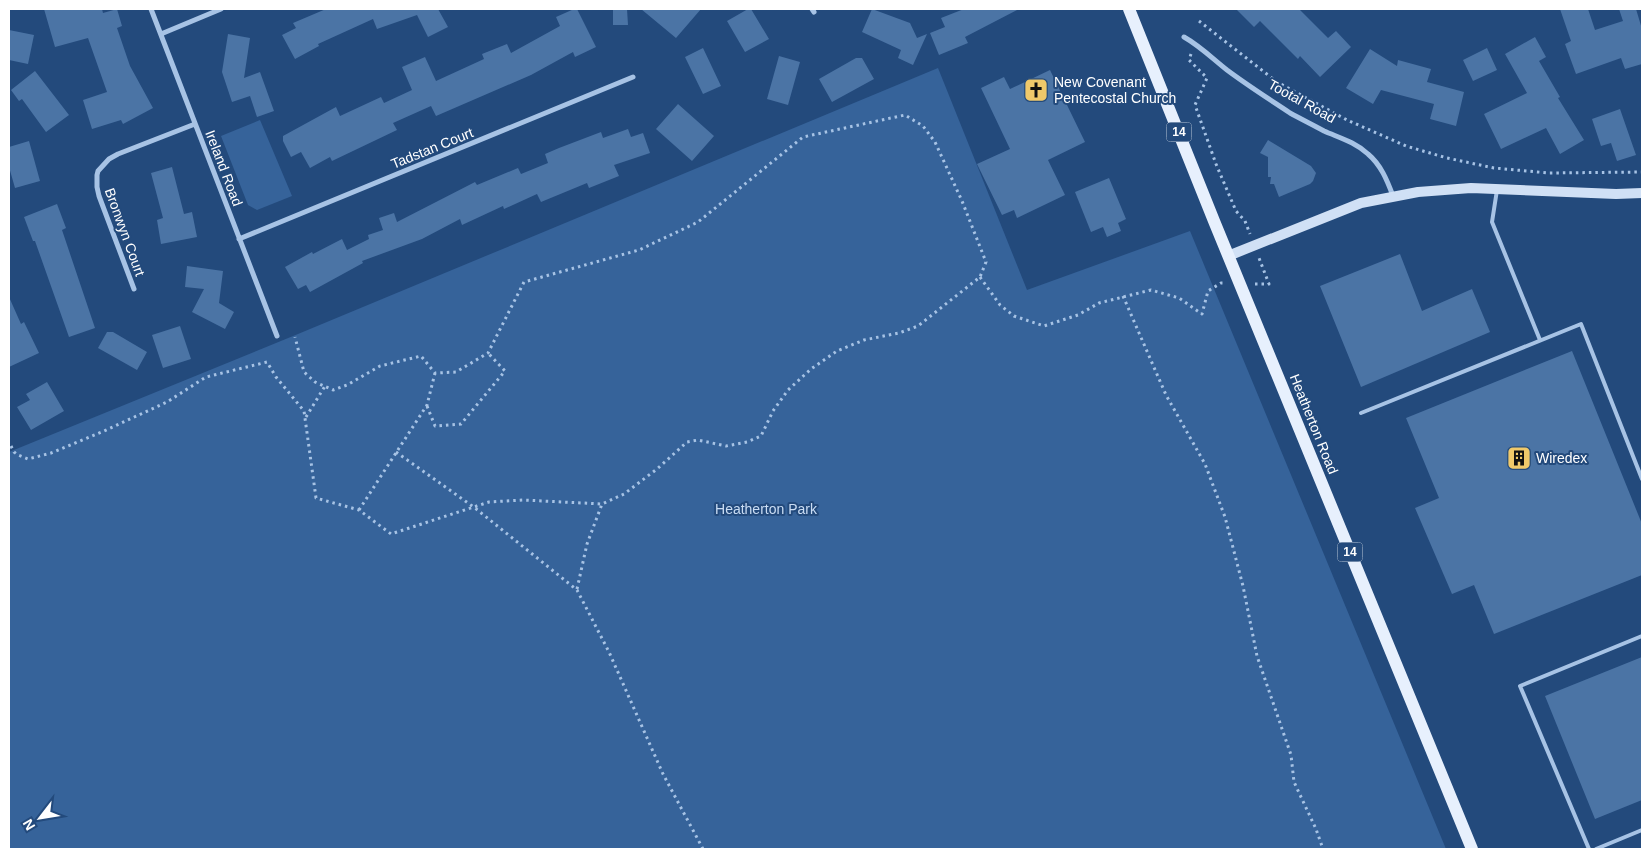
<svg xmlns="http://www.w3.org/2000/svg" width="1651" height="858" viewBox="0 0 1651 858" font-family="Helvetica,sans-serif">
<style>
.green{fill:#36639a}
.building{fill:#4b74a5}
.lines{fill:none;stroke-linecap:round;stroke-linejoin:round}
.path{stroke:#a7c3e5;stroke-width:3;stroke-dasharray:2.5 4;stroke-linecap:butt}
.service{stroke:#a7c3e5;stroke-width:4}
.minor{stroke:#a7c3e5;stroke-width:5}
.secondary{stroke:#d0e0f5;stroke-width:10}
.primary{stroke:#e7f0fd;stroke-width:12}
.labels{text-anchor:middle;dominant-baseline:central;stroke-width:4;stroke-linejoin:round;paint-order:stroke}
.shield{fill:#234a7c;stroke:#bdc9d8;stroke-width:1}
.shield-label{font-size:12px;font-weight:bold;fill:#fff}
.poi-label{font-size:14px;fill:#fff;stroke:#234a7c;text-anchor:start}
.street-label{font-size:14px;fill:#fff;stroke:#234a7c}
.park-label{font-size:14px;fill:#caddf4;stroke:#234a7c}
</style>
<rect width="100%" height="100%" fill="#234a7c"/>
<path class="green" d="M 938,68 L 1027,290 L 1190,231 L 1446,849 L 9,849 L 9,452 L 298,334 Z
M 260,120 L 292,196 L 257,210 L 248,205 L 221,136 Z"/>
<path class="building" d="M 44,9 L 102,9 L 103,13 L 117,9 L 122,26 L 117,28 L 130,66 L 153,108 L 123,124 L 121,120 L 92,129 L 83,100 L 107,92 L 88,38 L 55,47 Z
M 326,9 L 438,9 L 448,27 L 428,37 L 417,15 L 377,29 L 373,19 L 318,44 L 319,46 L 295,59 L 282,35 L 296,28 L 293,23 Z
M 574,9 L 577,9 L 596,47 L 575,57 L 573,52 L 531,75 L 436,116 L 431,106 L 393,123 L 397,130 L 332,161 L 330,157 L 310,168 L 301,152 L 291,157 L 283,141 L 283,136 L 336,107 L 340,116 L 381,97 L 384,103 L 412,90 L 402,67 L 425,57 L 436,81 L 484,59 L 482,54 L 507,44 L 511,53 L 560,26 L 556,17 Z
M 613,9 L 627,9 L 628,25 L 613,25 Z
M 641,9 L 701,9 L 676,38 Z
M 748,9 L 751,9 L 769,39 L 745,52 L 727,21 Z
M 872,9 L 910,23 L 917,38 L 927,34 L 913,65 L 898,58 L 901,50 L 862,32 Z
M 964,9 L 1019,9 L 965,37 L 968,43 L 939,55 L 930,33 L 945,27 L 941,18 Z
M 1236,9 L 1299,9 L 1328,38 L 1336,31 L 1351,47 L 1320,77 L 1300,56 L 1298,59 L 1260,21 L 1254,27 Z
M 1560,9 L 1588,9 L 1595,30 L 1623,21 L 1619,9 L 1636,9 L 1642,29 L 1642,64 L 1625,69 L 1621,58 L 1576,74 L 1565,44 L 1571,41 Z
M 9,30 L 34,35 L 28,64 L 9,60 Z
M 228,34 L 250,38 L 244,78 L 260,72 L 274,111 L 257,117 L 250,96 L 232,102 L 222,72 Z
M 1535,37 L 1546,57 L 1539,61 L 1560,97 L 1558,98 L 1584,140 L 1560,154 L 1546,128 L 1501,149 L 1484,114 L 1527,93 L 1505,54 Z
M 703,48 L 721,86 L 703,94 L 685,57 Z
M 1487,48 L 1497,70 L 1473,81 L 1463,60 Z
M 1370,49 L 1397,66 L 1398,60 L 1431,69 L 1427,82 L 1464,92 L 1456,126 L 1430,119 L 1434,104 L 1381,90 L 1373,104 L 1346,88 Z
M 779,56 L 800,62 L 788,105 L 767,99 Z
M 856,58 L 862,58 L 874,79 L 832,102 L 819,79 Z
M 1050,70 L 1085,142 L 1048,160 L 1065,195 L 1017,218 L 1014,210 L 1002,215 L 977,164 L 1010,149 L 981,88 L 1004,77 L 1010,89 Z
M 35,71 L 69,115 L 46,132 L 22,99 L 19,101 L 11,90 Z
M 678,104 L 714,136 L 692,161 L 656,129 Z
M 1620,109 L 1636,155 L 1617,161 L 1611,143 L 1601,146 L 1592,119 Z
M 628,129 L 631,137 L 643,133 L 650,153 L 614,165 L 619,176 L 589,188 L 587,183 L 541,202 L 537,194 L 504,209 L 503,206 L 462,225 L 460,219 L 422,239 L 362,261 L 363,263 L 310,292 L 306,285 L 298,289 L 285,267 L 312,252 L 313,254 L 342,239 L 347,250 L 369,239 L 368,235 L 383,230 L 379,218 L 394,213 L 397,222 L 475,182 L 477,185 L 518,168 L 521,174 L 548,163 L 545,154 L 559,148 L 601,132 L 603,138 Z
M 1268,140 L 1311,166 L 1316,173 L 1313,181 L 1310,184 L 1279,197 L 1274,184 L 1270,184 L 1271,177 L 1268,177 L 1268,157 L 1260,153 Z
M 29,141 L 40,181 L 15,188 L 9,167 L 9,147 Z
M 172,167 L 184,214 L 192,212 L 197,237 L 161,244 L 157,220 L 163,218 L 151,173 Z
M 1109,178 L 1126,219 L 1118,223 L 1121,231 L 1107,237 L 1103,227 L 1091,232 L 1075,192 Z
M 57,204 L 66,228 L 62,230 L 95,328 L 69,337 L 35,241 L 33,241 L 24,217 Z
M 1400,254 L 1422,311 L 1472,289 L 1490,332 L 1361,387 L 1320,286 Z
M 187,266 L 223,271 L 219,303 L 234,312 L 225,329 L 192,312 L 204,289 L 185,287 Z
M 9,297 L 21,324 L 24,322 L 39,353 L 9,367 Z
M 180,326 L 191,359 L 163,368 L 152,335 Z
M 107,332 L 113,332 L 147,352 L 137,370 L 98,348 Z
M 1572,351 L 1642,524 L 1642,575 L 1494,634 L 1474,585 L 1452,594 L 1415,508 L 1439,498 L 1406,418 Z
M 47,382 L 64,411 L 31,430 L 17,407 L 30,400 L 26,394 Z
M 1642,657 L 1642,800 L 1595,819 L 1545,696 Z"/>
<g class="lines">
<path class="path" d="M 1199,21 L 1277,82 L 1347,120 L 1406,146 L 1447,158 L 1494,168 L 1549,173 L 1642,172
M 1191,54 L 1189,60 L 1207,78 L 1195,105 L 1216,164 L 1236,211 L 1245,221 L 1250,234
M 980,277 L 1000,305 L 1014,316 L 1044,326 L 1078,315 L 1099,303 L 1151,290 L 1179,298 L 1202,314 L 1208,291 L 1221,283 L 1224,283
M 1255,284 L 1269,284 L 1259,258
M 1123,296 L 1166,395 L 1205,464 L 1225,517 L 1243,586 L 1257,656 L 1291,755 L 1294,782 L 1316,829 L 1323,849
M 427,406 L 435,426 L 461,424 L 505,371 L 488,353
M 306,417 L 325,386
M 11,446 L 14,452 L 18,455 L 28,459 L 51,453 L 104,431 L 167,402 L 206,377 L 267,362 L 276,377 L 304,411 L 316,498 L 359,510 L 391,534 L 489,502 L 523,500 L 602,504 L 624,494 L 657,469 L 687,442 L 698,440 L 726,446 L 747,442 L 761,436 L 773,411 L 788,390 L 811,369 L 837,351 L 864,340 L 899,333 L 918,326 L 980,277 L 986,262 L 962,201 L 935,142 L 923,126 L 905,115 L 803,137 L 698,222 L 639,250 L 524,282 L 488,353 L 456,372 L 435,373 L 421,356 L 380,366 L 347,385 L 333,390 L 315,382 L 304,372 L 295,337
M 396,452 L 475,508 L 577,590 L 609,652 L 663,774 L 703,849
M 359,510 L 427,405 L 435,373
M 577,589 L 587,544 L 602,504"/>
<path class="service" d="M 1497,190 L 1492,222 L 1540,340
M 1361,413 L 1581,324 L 1642,479
M 1589,849 L 1520,686 L 1642,636
M 1596,849 L 1642,830"/>
<path class="minor" d="M 151,9 L 277,336
M 812,9 L 814,12
M 161,34 L 221,9
M 1184,37 C 1200,46 1213,59 1227,70 C 1247,85 1269,99 1290,113 C 1301,119 1313,125 1324,131 C 1340,138 1355,142 1368,154 C 1381,165 1387,180 1393,196
M 239,239 L 633,77
M 134,289 L 99,196 L 97,187 L 97,175 L 98,171 L 109,159 L 118,154 L 195,124"/>
<path class="secondary" d="M 1228,256 L 1361,203 L 1418,192 L 1471,188 L 1616,194 L 1642,193"/>
<path class="primary" d="M 1129,9 L 1214,221 L 1472,849"/>
</g>
<defs>
<g id="church-square" transform="scale(1.25)"><rect x="-9" y="-9" width="18" height="18" rx="4" fill="#f0c96a" stroke="#234a7c"/><path d="M-1.2-6h2.4v3.5h3.3v2.4h-3.3V6h-2.4V-.1h-3.3v-2.4h3.3Z" fill="#111"/></g>
<g id="building-square" transform="scale(1.25)"><rect x="-9" y="-9" width="18" height="18" rx="4" fill="#f0c96a" stroke="#234a7c"/><path d="M-4-6H4V6H1V3H-1V6H-4ZM-2.5-4.3h1.7v1.8h-1.7ZM.8-4.3h1.7v1.8H.8ZM-2.5-1h1.7V.8h-1.7ZM.8-1h1.7V.8H.8Z" fill="#111"/></g>
</defs>
<g fill-rule="evenodd">
<use href="#church-square" x="1036" y="90"/>
<use href="#building-square" x="1519" y="458"/>
</g>
<g class="labels">
<g class="shield">
<rect x="1166.5" y="122.5" width="25" height="19" rx="4"/>
<rect x="1337.5" y="542.5" width="25" height="19" rx="4"/>
</g>
<g class="shield-label">
<text x="1179" y="132">14</text>
<text x="1350" y="552">14</text>
</g>
<g class="poi-label">
<text x="1054" y="82">New Covenant<tspan x="1054" dy="16">Pentecostal Church</tspan></text>
<text x="1536" y="458">Wiredex</text>
</g>
<g class="street-label">
<text transform="translate(1302 101) rotate(29)">Tootal Road</text>
<text transform="translate(432 148) rotate(-22)">Tadstan Court</text>
<text transform="translate(224 168) rotate(69)">Ireland Road</text>
<text transform="translate(125 232) rotate(70)">Bronwyn Court</text>
<text transform="translate(1314 424) rotate(68)">Heatherton Road</text>
</g>
<g class="park-label">
<text x="766" y="509">Heatherton Park</text>
</g>
</g>
<rect width="1651" height="858" fill="none" stroke="#ffffff" stroke-width="20"/>
<g transform="translate(40 818) rotate(239)" stroke="#234a7c" stroke-width="4" paint-order="stroke">
<path d="M0-4L9 19L0 12L-9 19Z" fill="#ffffff"/>
<text y="-8" font-size="14" font-weight="bold" text-anchor="middle" fill="#ffffff">N</text>
</g>
</svg>
